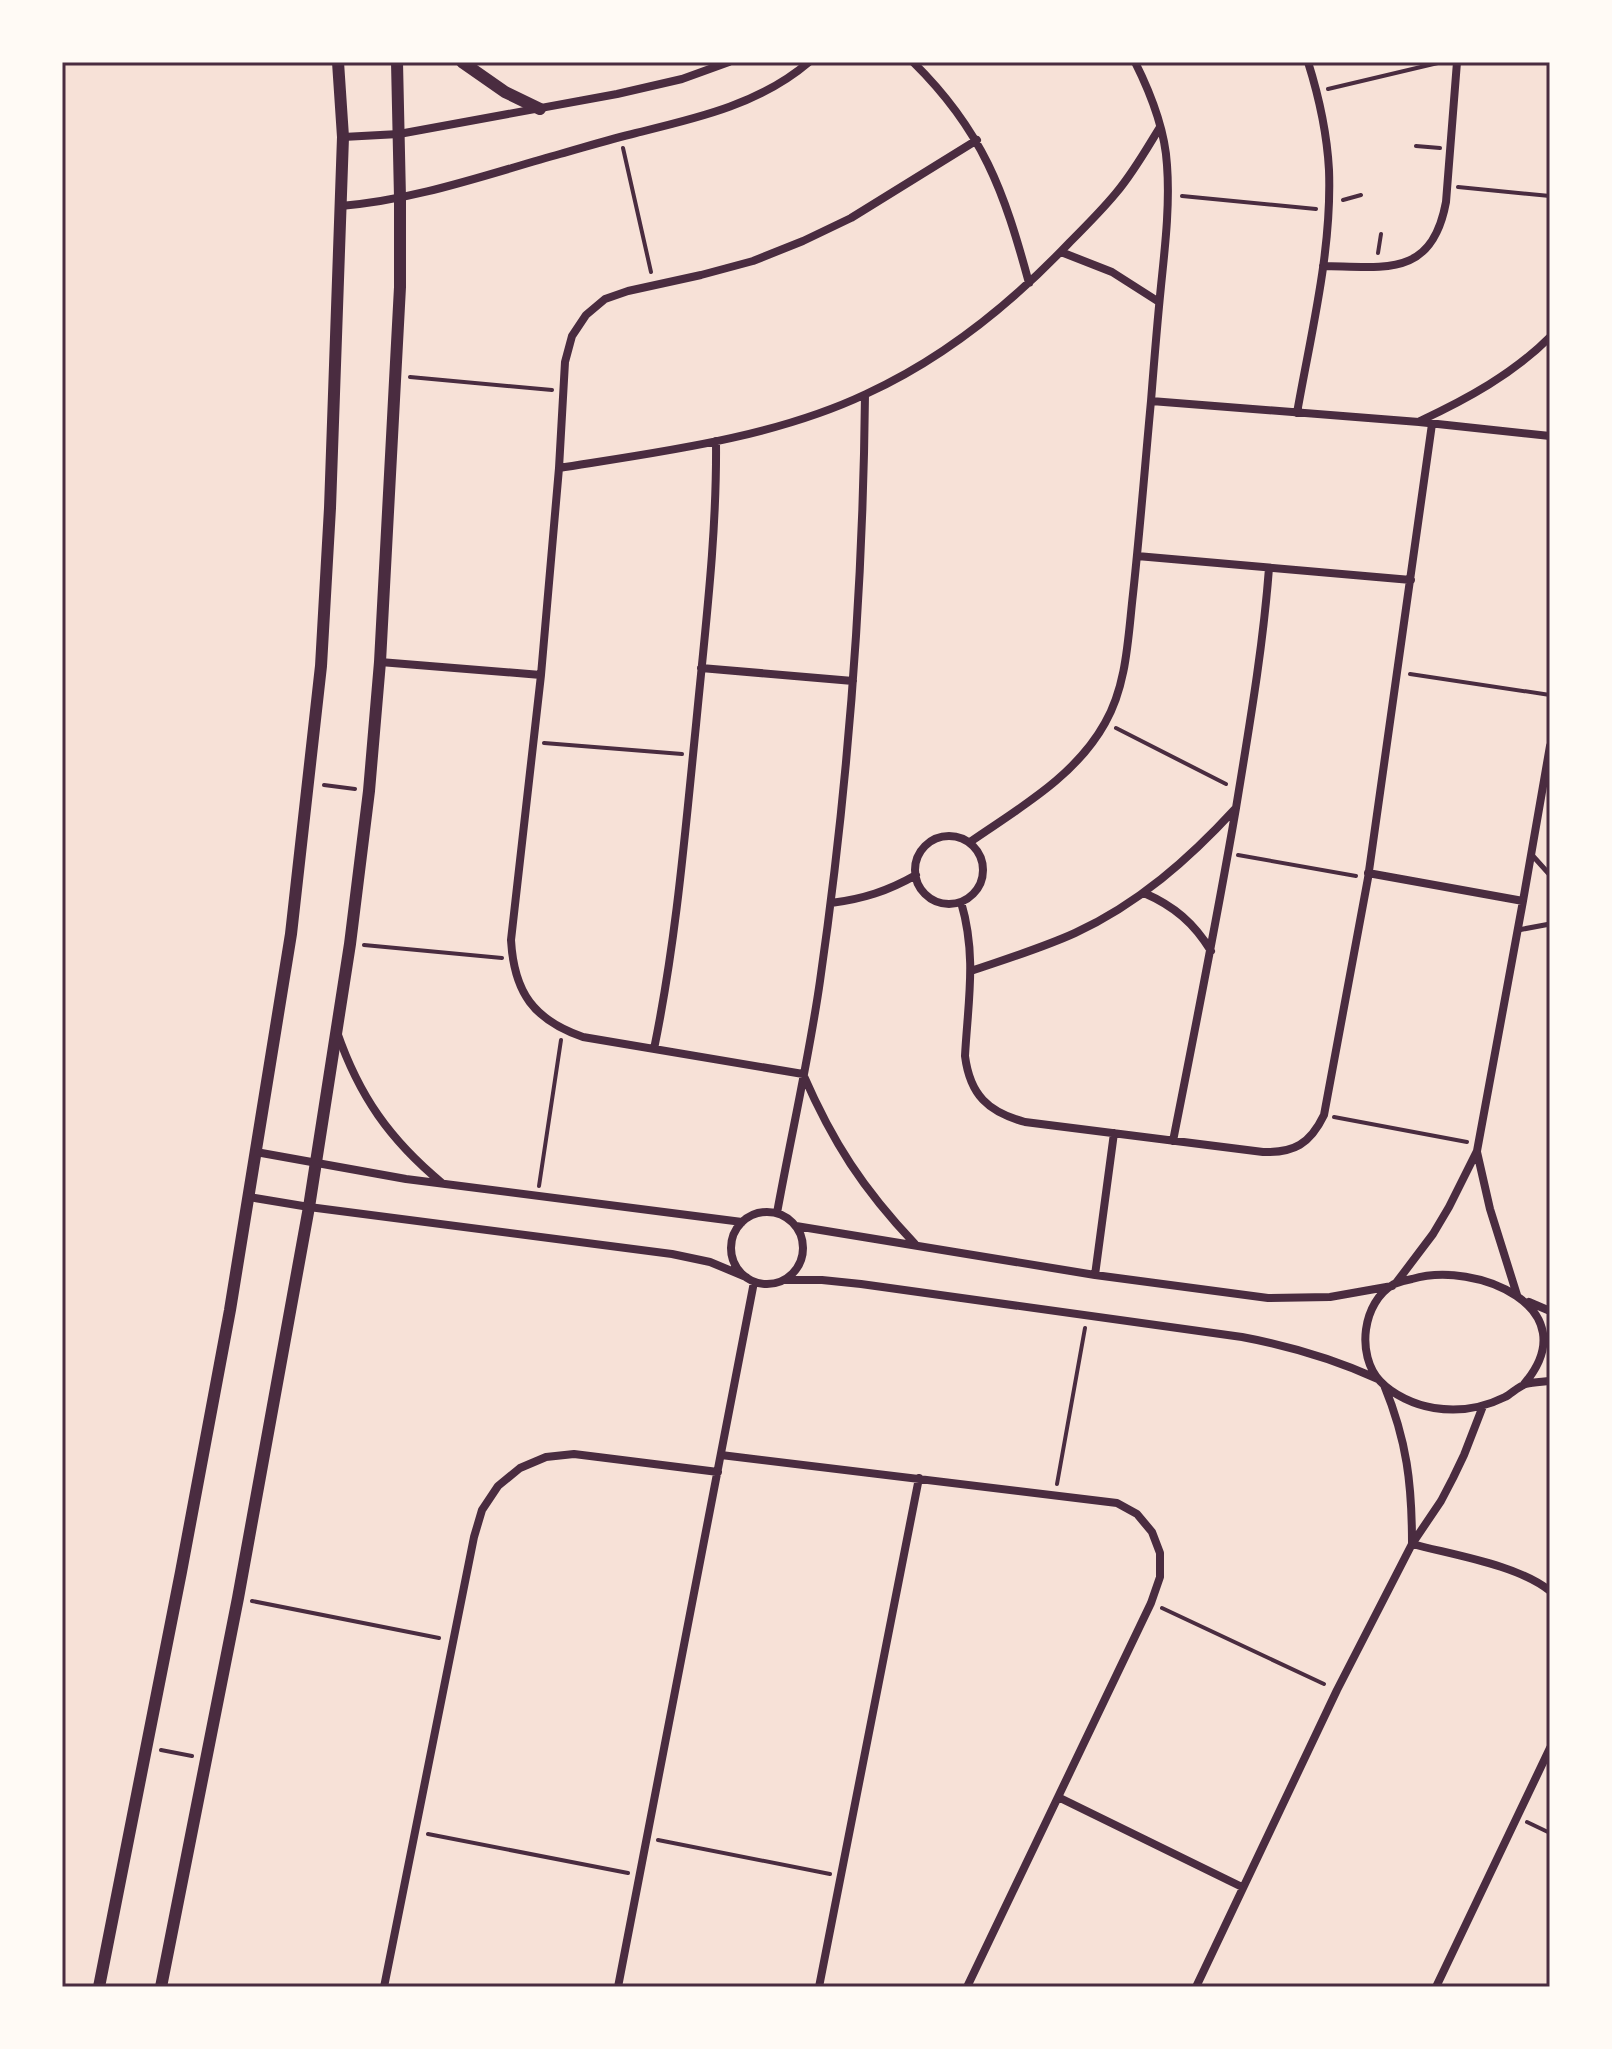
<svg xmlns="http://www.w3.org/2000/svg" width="1612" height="2049" viewBox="0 0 1612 2049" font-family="'Open Sans',sans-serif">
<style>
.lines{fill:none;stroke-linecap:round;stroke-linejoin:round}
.path{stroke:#4a2c40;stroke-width:4}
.service{stroke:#4a2c40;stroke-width:5}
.minor{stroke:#4a2c40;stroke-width:8}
.tertiary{stroke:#4a2c40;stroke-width:12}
.neatline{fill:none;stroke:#4a2c40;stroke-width:3}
</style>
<rect width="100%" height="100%" fill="#f7e1d7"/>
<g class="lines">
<path class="path" d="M 1328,89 L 1442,62
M 1416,146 L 1440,148
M 623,148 L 651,272
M 1458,187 L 1550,196
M 1182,196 L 1316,209
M 1343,200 L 1361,195
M 1378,253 L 1381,234
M 410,377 L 552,390
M 1410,674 L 1550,695
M 1116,728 L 1226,784
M 544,743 L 682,754
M 324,785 L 355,789
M 1238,855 L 1356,876
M 364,945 L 502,958
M 1334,1117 L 1467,1142
M 539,1186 L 561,1040
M 1057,1484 L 1085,1328
M 252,1601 L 439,1638
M 1162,1608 L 1324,1684
M 161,1750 L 192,1756
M 1527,1822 L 1550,1833
M 428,1834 L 628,1873
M 658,1840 L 830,1874"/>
<path class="service" d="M 1532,855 L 1550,875
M 1518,930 L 1550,924"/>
<path class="minor" d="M 913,62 C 983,131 1004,191 1029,283
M 343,137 L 399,134 L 617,94 L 682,79 L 729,62
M 341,206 C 416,200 488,174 560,154 C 585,147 611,139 636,133 C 698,118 760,104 809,62
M 1061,252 L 1112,272 L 1159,302
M 1323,266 C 1385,267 1432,278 1446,202 L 1457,62
M 1151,401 L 1419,422 L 1550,436
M 1297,413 C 1311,333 1332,251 1329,170 C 1327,133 1319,97 1308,62
M 1420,421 C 1467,399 1513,374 1550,337
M 559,468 C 660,452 773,438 866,394 C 945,358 1011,304 1070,242 C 1086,226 1102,210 1116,193 C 1133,173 1146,150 1160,127
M 1137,556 L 1411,580
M 380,662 L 541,675
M 701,668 L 853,681
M915 870a34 34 0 1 1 68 0a34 34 0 1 1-68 0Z
M 970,842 C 1019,808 1075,777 1105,723 C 1127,685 1128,637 1133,594 C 1140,530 1145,465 1151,401 C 1154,363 1157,325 1161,286 C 1165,247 1170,205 1167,165 C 1165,129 1151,94 1135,62
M 1368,873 L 1523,901
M 1144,893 C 1174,906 1194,923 1211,951
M 961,902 C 977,956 968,1001 965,1056 C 970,1095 988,1112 1025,1122 L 1263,1152 C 1294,1153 1310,1144 1324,1115 L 1368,878 L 1432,424
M 831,903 C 863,899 888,891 916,875
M 971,971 C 1006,959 1042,948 1075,933 C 1138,904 1189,859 1235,809
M 337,1032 C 359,1096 390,1140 442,1183
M 654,1049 C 676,942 685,834 696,725 C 705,630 717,536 716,441
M 1173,1141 C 1195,1030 1217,919 1236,808 C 1249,728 1263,648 1269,568
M 256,1152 L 406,1179 L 742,1222
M 1477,1152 L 1490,1209 L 1517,1295
M 249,1197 L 309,1207 L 672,1254 L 710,1262 L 746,1277
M731 1248a36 36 0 1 1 72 0a36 36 0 1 1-72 0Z
M 777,1213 C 791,1136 809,1058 820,981 C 848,787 863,591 865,395
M 796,1226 L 1095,1275 L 1268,1298 L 1330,1297 L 1392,1286
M 915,1244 C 863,1189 833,1143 803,1074 L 583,1037 C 534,1020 514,993 511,940 L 541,675 L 559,468 L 565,362 L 572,336 L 586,315 L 605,299 L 628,291 L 701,275 L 753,261 L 803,241 L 851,218 L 977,140
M 1095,1275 L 1114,1133
M 784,1280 L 822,1280 L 861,1284 L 1242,1337 C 1290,1346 1334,1359 1378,1379
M 1396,1283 L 1433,1234 L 1449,1207 L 1477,1151 L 1523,901 L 1550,746
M 1529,1302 L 1550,1311
M 1524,1384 C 1589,1308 1476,1260 1412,1279 C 1406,1280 1399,1282 1394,1284 C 1362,1302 1356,1355 1380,1381 C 1393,1395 1415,1405 1434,1408 C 1459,1412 1483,1408 1505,1397 C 1512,1393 1519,1386 1526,1384 C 1533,1382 1542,1382 1550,1381
M 1384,1385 C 1407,1441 1412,1484 1412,1544
M 721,1455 L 1117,1503 L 1137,1514 L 1152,1532 L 1160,1553 L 1160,1577 L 1151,1603 L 967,1987
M 1412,1544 C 1453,1555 1518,1565 1550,1591
M 1058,1797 L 1242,1887
M 384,1987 L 474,1537 L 482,1510 L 498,1486 L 520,1468 L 546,1457 L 574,1454 L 718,1472
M 618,1987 L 754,1282
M 819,1987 L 919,1478
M 1196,1987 L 1337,1690 L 1412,1544 L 1441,1501 L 1453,1478 L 1464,1455 L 1483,1406
M 1436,1987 L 1550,1748"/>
<path class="tertiary" d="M 462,62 L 505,92 L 540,109
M 99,1987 L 181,1572 L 230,1310 L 291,934 L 321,666 L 330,508 L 343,137 L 338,62
M 161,1987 L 238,1598 L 309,1207 L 350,944 L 369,791 L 380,662 L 400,287 L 400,198 L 397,62"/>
</g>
<rect width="1612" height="2049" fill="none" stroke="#fffaf5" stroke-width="128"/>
<rect x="64" y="64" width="1484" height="1921" class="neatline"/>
</svg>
